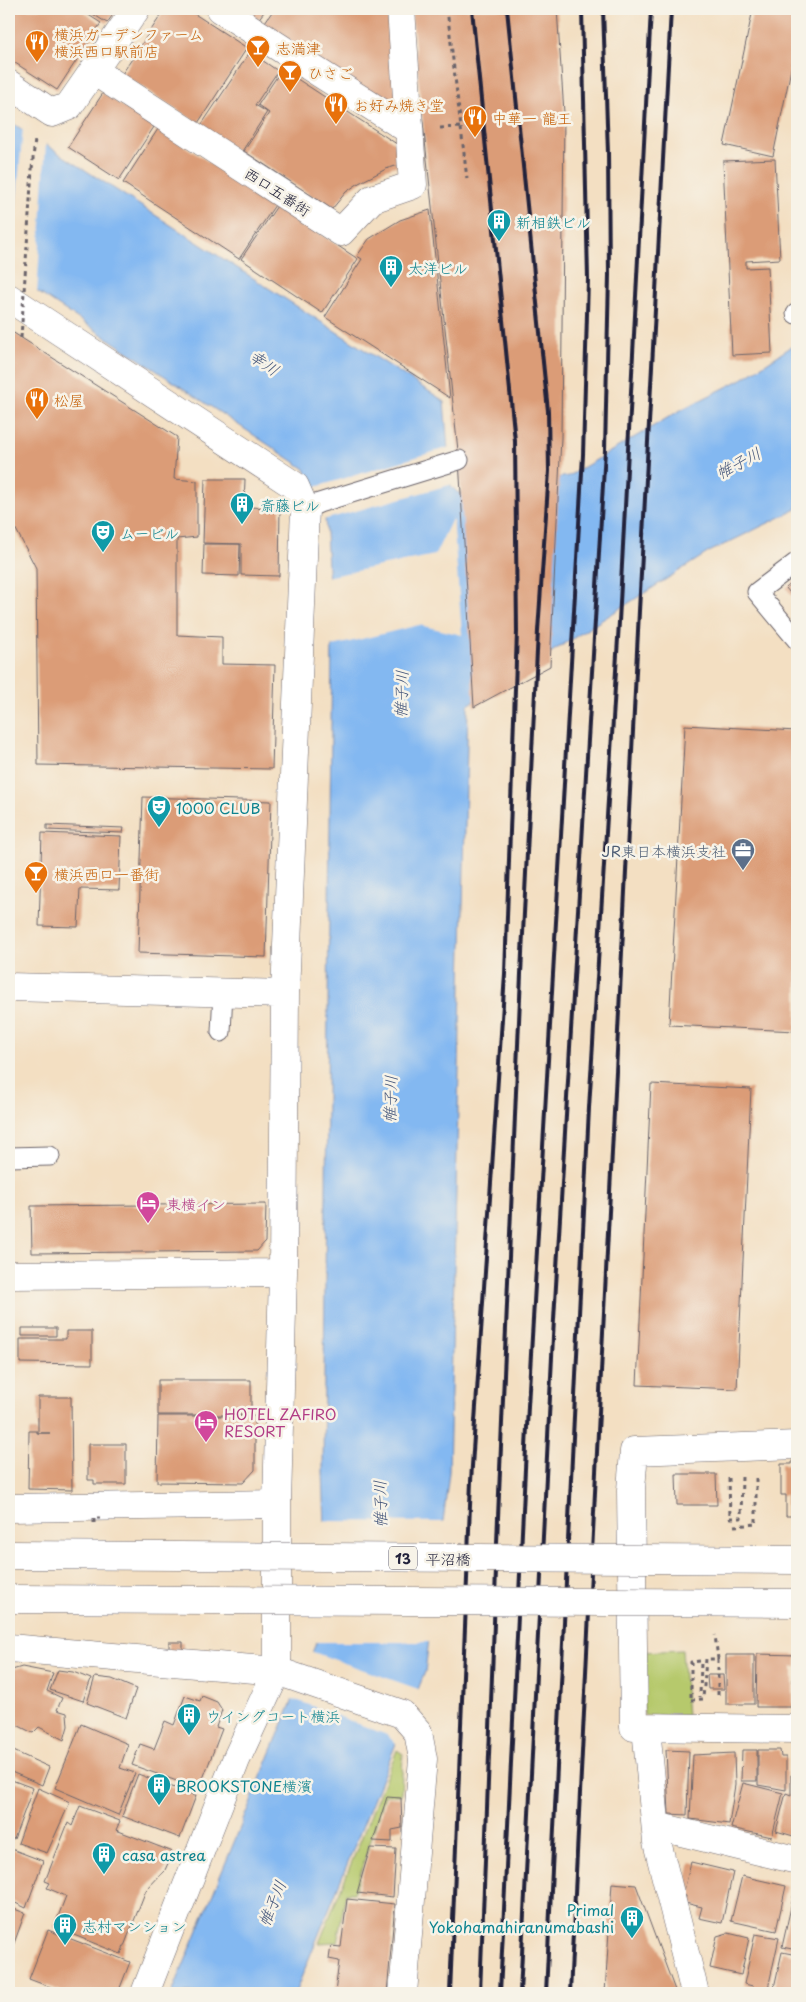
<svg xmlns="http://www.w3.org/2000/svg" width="806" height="2002" viewBox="0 0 806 2002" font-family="'Playpen Sans','Klee One',sans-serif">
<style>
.green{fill:#b6c96c;stroke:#6c7654}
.water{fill:#83b8f1;stroke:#526d96}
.pier{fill:#f3dfc2}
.building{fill:#db9c77}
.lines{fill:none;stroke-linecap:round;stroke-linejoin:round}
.service-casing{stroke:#6b646a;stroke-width:21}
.minor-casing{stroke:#6b646a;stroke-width:29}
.tertiary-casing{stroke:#6b646a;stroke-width:29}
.path{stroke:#6b646a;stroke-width:3;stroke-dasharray:4 4;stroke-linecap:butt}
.service{stroke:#fff;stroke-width:19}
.minor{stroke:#fff;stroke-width:28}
.tertiary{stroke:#fff;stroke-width:28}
.rail{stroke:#22223b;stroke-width:4}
.primary-bridge-casing{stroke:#6b646a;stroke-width:29;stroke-linecap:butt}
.path-bridge{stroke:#6b646a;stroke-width:3;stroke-dasharray:4 4;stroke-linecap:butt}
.primary-bridge{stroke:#fff;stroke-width:28}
.labels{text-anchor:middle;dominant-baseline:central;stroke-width:5;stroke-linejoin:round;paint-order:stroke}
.shield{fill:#f7f3e8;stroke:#62616f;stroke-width:1}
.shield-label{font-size:14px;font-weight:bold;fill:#22223b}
.food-label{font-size:15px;fill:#c56008;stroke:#f7f3e8;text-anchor:start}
.street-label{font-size:15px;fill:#22223b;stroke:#f7f3e8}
.culture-label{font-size:15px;fill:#0d838f;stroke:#f7f3e8;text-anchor:start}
.service-label{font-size:15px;fill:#4e5e75;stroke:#f7f3e8;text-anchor:end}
.hotel-label{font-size:15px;fill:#b23c85;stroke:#f7f3e8;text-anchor:start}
.water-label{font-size:16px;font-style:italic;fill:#44567b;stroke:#f7f3e8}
</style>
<rect width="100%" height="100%" fill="#f7f3e8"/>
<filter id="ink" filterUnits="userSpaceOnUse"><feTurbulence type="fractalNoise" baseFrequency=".02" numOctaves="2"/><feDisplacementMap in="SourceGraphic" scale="10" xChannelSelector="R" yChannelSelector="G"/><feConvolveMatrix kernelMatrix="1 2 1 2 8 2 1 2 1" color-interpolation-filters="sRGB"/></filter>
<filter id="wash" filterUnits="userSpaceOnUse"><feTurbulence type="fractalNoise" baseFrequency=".0096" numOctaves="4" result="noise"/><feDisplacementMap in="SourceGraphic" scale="20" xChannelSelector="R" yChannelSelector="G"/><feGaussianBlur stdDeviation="1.12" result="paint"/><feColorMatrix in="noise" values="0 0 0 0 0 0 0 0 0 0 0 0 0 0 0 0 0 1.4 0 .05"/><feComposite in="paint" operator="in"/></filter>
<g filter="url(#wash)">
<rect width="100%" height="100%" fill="#f3dfc2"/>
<path class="green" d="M 682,1650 L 687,1716 L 644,1715 L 641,1652 Z
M 397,1750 L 403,1754 L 401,1795 L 385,1795 L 354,1893 L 346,1893 L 337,1942 L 319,1943 Z"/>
<path class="water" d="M 9,121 L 444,401 L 451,486 L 458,493 L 569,476 L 679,411 L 742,379 L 797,343 L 797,509 L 709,552 L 468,705 L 449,1472 L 425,1672 L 295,1993 L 172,1993 L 328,1614 L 323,1470 L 332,635 L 325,516 L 305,469 L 9,273 Z"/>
<path class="pier" d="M 23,127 L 46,142 L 37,295 L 10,277 Z
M 450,447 L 453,484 L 323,520 L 312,488 Z
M 453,517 L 462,635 L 419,625 L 329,647 L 326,577 L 435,555 Z
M 322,1521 L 446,1522 L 431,1642 L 314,1642 L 325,1614 Z
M 310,1651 L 421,1690 L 398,1746 L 387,1735 L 299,1701 L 290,1700 Z"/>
<g id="blocks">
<path class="building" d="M 9,9 L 79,9 L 101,23 L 57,90 L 9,59 Z
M 85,9 L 117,9 L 107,23 Z
M 165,9 L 187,9 L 247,48 L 198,123 L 122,74 Z
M 241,9 L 266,9 L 258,20 Z
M 274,9 L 387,9 L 398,106 L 389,111 L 261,28 Z
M 411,9 L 557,9 L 564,113 L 561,437 L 550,666 L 474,707 L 459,460 Z
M 753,9 L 797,9 L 797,40 L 773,156 L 724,145 Z
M 250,52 L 278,71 L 255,105 L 267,112 L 241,153 L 200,127 Z
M 282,69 L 406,150 L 408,162 L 386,169 L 359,183 L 346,192 L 332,209 L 244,151 L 269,113 L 258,105 Z
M 103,93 L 154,127 L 119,180 L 68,147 Z
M 158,129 L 275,205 L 239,259 L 123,183 Z
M 775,159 L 780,259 L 746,261 L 746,268 L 768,267 L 772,353 L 732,355 L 723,161 Z
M 277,206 L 358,259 L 322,313 L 241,259 Z
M 430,210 L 450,398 L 325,317 L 362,259 L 357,256 L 369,239 L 400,220 Z
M 9,330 L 177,437 L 174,479 L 197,481 L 197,537 L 177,539 L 177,635 L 222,637 L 222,664 L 275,665 L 272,769 L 38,765 L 36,568 L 9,516 Z
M 205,479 L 245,479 L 244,507 L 280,508 L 279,576 L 241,575 L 241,544 L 203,543 Z
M 204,544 L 240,544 L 239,576 L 203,575 Z
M 797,579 L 797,602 L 786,588 Z
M 685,725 L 797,731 L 797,1003 L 796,1031 L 669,1025 Z
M 143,797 L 271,801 L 266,957 L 138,953 Z
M 47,825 L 124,828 L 123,833 L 47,830 Z
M 42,833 L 121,836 L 119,890 L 80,889 L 78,927 L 39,926 Z
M 651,1084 L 751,1089 L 737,1389 L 637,1385 Z
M 266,1204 L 265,1242 L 257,1251 L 32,1253 L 31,1206 Z
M 22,1328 L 56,1328 L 56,1336 L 22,1336 Z
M 66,1331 L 92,1331 L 92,1364 L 20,1363 L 20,1339 L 66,1339 Z
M 158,1380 L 251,1380 L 251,1415 L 158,1415 Z
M 38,1397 L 71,1397 L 72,1490 L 28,1489 L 29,1431 L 37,1431 L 37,1433 L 50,1433 L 38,1433 Z
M 158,1416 L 255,1416 L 255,1470 L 243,1483 L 157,1482 Z
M 88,1444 L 126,1444 L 126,1484 L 94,1484 L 94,1480 L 88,1480 Z
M 792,1461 L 797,1461 L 797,1521 L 792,1521 L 792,1516 L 786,1516 L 786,1495 L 781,1495 L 781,1464 L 792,1464 Z
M 676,1474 L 716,1474 L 717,1505 L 677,1505 Z
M 169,1642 L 183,1642 L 183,1657 L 169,1657 Z
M 757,1654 L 797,1655 L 797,1666 L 793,1666 L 793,1707 L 756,1707 Z
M 726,1655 L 754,1655 L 754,1704 L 726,1704 Z
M 22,1667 L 53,1673 L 47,1691 L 62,1698 L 57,1710 L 67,1713 L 68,1726 L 64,1740 L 39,1727 L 33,1733 L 9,1721 L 9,1674 L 12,1670 Z
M 58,1670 L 73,1672 L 91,1679 L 83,1701 L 50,1690 Z
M 707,1675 L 723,1675 L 724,1689 L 708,1689 Z
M 95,1677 L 112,1679 L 136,1689 L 126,1718 L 87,1703 Z
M 185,1696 L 200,1701 L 202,1696 L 217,1702 L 222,1710 L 216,1727 L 222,1729 L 199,1789 L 132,1765 L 140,1744 L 154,1749 L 165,1721 L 174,1725 Z
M 81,1724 L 128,1744 L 120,1768 L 135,1773 L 118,1815 L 55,1788 Z
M 9,1749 L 49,1767 L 42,1785 L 9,1771 Z
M 666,1750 L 689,1751 L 687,1815 L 669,1814 Z
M 742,1750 L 757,1750 L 757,1781 L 741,1781 Z
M 758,1750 L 780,1750 L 781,1757 L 786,1757 L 786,1790 L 758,1785 Z
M 734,1753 L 735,1785 L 729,1824 L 690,1819 L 693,1755 Z
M 138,1774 L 196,1796 L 180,1838 L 122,1816 Z
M 791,1775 L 797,1775 L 797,1837 L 776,1831 L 786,1793 L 791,1795 Z
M 9,1779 L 33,1788 L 14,1839 L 9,1837 Z
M 743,1783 L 783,1793 L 772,1837 L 731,1828 Z
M 38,1788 L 70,1802 L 47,1853 L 18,1843 Z
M 387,1797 L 401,1798 L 402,1828 L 392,1830 L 392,1842 L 373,1841 Z
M 80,1806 L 120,1821 L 116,1830 L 173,1852 L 165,1870 L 146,1890 L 121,1954 L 54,1927 L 66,1896 L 47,1888 L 50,1883 L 45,1881 L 68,1823 L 72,1826 Z
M 9,1848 L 43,1861 L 26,1908 L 9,1900 Z
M 370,1848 L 396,1849 L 393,1897 L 357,1893 Z
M 691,1862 L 733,1872 L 722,1923 L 699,1918 L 702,1907 L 685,1903 L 686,1896 L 683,1895 Z
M 742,1876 L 786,1886 L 776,1931 L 731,1921 Z
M 612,1883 L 636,1885 L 676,1993 L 605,1993 Z
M 795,1889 L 797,1889 L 797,1950 L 782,1947 Z
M 347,1899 L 395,1904 L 387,1993 L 335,1993 L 339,1961 L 329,1959 L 331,1946 L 341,1947 Z
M 9,1907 L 25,1913 L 9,1957 Z
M 48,1930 L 130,1962 L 118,1993 L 66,1993 L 29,1979 Z
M 728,1933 L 749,1938 L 741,1975 L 710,1968 L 717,1936 Z
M 755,1934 L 779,1938 L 767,1993 L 752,1993 L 753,1986 L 744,1984 Z
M 782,1952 L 797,1955 L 797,1993 L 773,1992 Z"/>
</g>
</g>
<g filter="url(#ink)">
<use href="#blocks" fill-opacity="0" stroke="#6b646a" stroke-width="1"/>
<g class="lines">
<g class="service-casing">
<path id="service" d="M 796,314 L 797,313
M 305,509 L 319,503 L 459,460
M 797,562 L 757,592 L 797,640
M 221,1032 L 223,992
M 9,1157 L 50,1156"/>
</g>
<g class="minor-casing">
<path id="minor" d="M 220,9 L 305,64
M 310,67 L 409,130
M 94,71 L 341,232 L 372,199 L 413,185 L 401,9
M 9,84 L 52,113 L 69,106 L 136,9
M 9,298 L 295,486 L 305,509 L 285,994 L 283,1273 L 277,1504 L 277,1671 L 236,1760 L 145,1993
M 9,987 L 285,994
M 9,1275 L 283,1273
M 797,1445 L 634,1451 L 631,1490 L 634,1727 L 797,1729
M 9,1508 L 277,1504
M 9,1648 L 277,1671
M 646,1728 L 657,1842 L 695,1993
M 656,1826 L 797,1860"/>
</g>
<g class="tertiary-casing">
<path id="tertiary" d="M 277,1671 L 402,1714 L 418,1732 L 423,1759 L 403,1993"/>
</g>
<path class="path" d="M 447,9 L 467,179
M 440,128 L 461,127
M 32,169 L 35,139
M 729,1478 L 730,1518 L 741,1518 L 742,1477
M 734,1526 L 756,1524 L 756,1477
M 718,1659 L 718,1698
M 691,1697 L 691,1662 L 701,1661 L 700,1697"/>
<use href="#service" class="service"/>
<use href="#minor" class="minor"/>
<use href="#tertiary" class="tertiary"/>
<path class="rail" d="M 450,1993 L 471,1481 L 505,974 L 517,632 L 515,441 L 472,9
M 480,1993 L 498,1517 L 521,974 L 538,631 L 549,471 L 548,411 L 507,9
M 500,1993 L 528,1406 L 583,455 L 588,279 L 582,9
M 520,1993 L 553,1337 L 605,450 L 609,275 L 608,153 L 603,9
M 546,1993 L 589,1108 L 619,622 L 651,9
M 570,1993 L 639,611 L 671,9"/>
<g class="primary-bridge-casing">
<path id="primary-bridge" d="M 9,1555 L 797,1560
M 9,1599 L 797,1603"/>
</g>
<path class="path-bridge" d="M 21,338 L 32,169
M 94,1523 L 94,1518 L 100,1518
M 691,1700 L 703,1699 L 706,1659 L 718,1659 L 715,1635"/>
<use href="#primary-bridge" class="primary-bridge"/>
</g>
</g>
<defs>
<g id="restaurant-pin" transform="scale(1.25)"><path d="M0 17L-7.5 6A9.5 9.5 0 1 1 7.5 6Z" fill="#e8710a" stroke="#f7f3e8"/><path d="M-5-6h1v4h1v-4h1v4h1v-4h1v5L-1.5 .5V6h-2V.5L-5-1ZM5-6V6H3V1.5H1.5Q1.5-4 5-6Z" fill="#fff"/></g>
<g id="bar-pin" transform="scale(1.25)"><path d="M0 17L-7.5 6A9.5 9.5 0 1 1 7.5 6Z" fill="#e8710a" stroke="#f7f3e8"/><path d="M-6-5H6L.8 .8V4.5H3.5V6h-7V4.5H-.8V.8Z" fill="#fff"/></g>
<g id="building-pin" transform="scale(1.25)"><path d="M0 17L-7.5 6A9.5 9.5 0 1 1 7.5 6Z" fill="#0f9aa8" stroke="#f7f3e8"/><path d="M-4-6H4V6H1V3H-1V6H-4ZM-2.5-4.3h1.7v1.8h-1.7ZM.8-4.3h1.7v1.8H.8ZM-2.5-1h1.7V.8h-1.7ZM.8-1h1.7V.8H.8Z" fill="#fff"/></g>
<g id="theatre-pin" transform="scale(1.25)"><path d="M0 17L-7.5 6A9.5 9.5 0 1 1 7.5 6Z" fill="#0f9aa8" stroke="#f7f3e8"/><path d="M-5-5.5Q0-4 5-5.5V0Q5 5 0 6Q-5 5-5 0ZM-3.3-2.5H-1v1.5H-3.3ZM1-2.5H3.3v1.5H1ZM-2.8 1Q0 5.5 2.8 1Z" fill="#fff"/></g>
<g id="office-pin" transform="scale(1.25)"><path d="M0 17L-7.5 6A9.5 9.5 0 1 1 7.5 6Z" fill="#5c6f8a" stroke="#f7f3e8"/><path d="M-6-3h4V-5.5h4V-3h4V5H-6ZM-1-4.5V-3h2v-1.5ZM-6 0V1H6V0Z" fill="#fff"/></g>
<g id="hotel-pin" transform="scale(1.25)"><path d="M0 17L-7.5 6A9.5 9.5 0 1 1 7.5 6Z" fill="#d1479c" stroke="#f7f3e8"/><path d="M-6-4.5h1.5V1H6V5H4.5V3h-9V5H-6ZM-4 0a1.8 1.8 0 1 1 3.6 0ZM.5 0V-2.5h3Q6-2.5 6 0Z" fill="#fff"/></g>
</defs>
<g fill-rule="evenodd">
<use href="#restaurant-pin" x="37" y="42"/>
<use href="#bar-pin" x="258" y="47"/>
<use href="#bar-pin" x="290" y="72"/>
<use href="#restaurant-pin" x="336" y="104"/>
<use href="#restaurant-pin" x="475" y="117"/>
<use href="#building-pin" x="499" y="221"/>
<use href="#building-pin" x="391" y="267"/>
<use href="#restaurant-pin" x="37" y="399"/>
<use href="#building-pin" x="242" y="504"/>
<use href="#theatre-pin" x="103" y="532"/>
<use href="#theatre-pin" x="159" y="807"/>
<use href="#office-pin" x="743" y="850"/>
<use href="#bar-pin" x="36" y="873"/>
<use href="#hotel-pin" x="148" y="1203"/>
<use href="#hotel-pin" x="206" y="1422"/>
<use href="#building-pin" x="189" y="1715"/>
<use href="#building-pin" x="159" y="1785"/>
<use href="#building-pin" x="104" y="1854"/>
<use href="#building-pin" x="632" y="1918"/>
<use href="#building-pin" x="65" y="1925"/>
</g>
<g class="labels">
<rect class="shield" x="389" y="1546.5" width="28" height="23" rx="4"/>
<g class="shield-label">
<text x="403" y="1558">13</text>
</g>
<g class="food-label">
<text x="54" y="33">横浜ガーデンファーム<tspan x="54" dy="17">横浜西口駅前店</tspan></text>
<text x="276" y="47">志満津</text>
<text x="308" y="72">ひさご</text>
<text x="354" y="104">お好み焼き堂</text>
<text x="492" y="117">中華一 龍王</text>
<text x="54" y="399">松屋</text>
<text x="54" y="873">横浜西口一番街</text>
</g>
<g class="street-label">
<text transform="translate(278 191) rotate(33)">西口五番街</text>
<text x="448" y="1558">平沼橋</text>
</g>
<g class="culture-label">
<text x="516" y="221">新相鉄ビル</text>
<text x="408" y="267">太洋ビル</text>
<text x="260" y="504">斎藤ビル</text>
<text x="120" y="532">ムービル</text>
<text x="176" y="807">1000 CLUB</text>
<text x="206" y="1715">ウイングコート横浜</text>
<text x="176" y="1785">BROOKSTONE横濱</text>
<text x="122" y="1854">casa astrea</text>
<text x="614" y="1909" text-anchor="end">Primal<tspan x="614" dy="17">Yokohamahiranumabashi</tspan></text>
<text x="82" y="1925">志村マンション</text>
</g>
<g class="service-label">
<text x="726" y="850">JR東日本横浜支社</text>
</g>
<g class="hotel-label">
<text x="166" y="1203">東横イン</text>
<text x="224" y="1413">HOTEL ZAFIRO<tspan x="224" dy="17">RESORT</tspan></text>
</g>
<g class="water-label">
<text transform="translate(265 362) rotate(34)">幸川</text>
<text transform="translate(738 462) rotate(-28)">帷子川</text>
<text transform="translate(400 694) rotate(-88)">帷子川</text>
<text transform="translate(389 1099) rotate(-88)">帷子川</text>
<text transform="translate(379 1504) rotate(-91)">帷子川</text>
<text transform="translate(271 1903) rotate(-68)">帷子川</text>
</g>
</g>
<rect width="806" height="2002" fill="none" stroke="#f7f3e8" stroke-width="30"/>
</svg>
